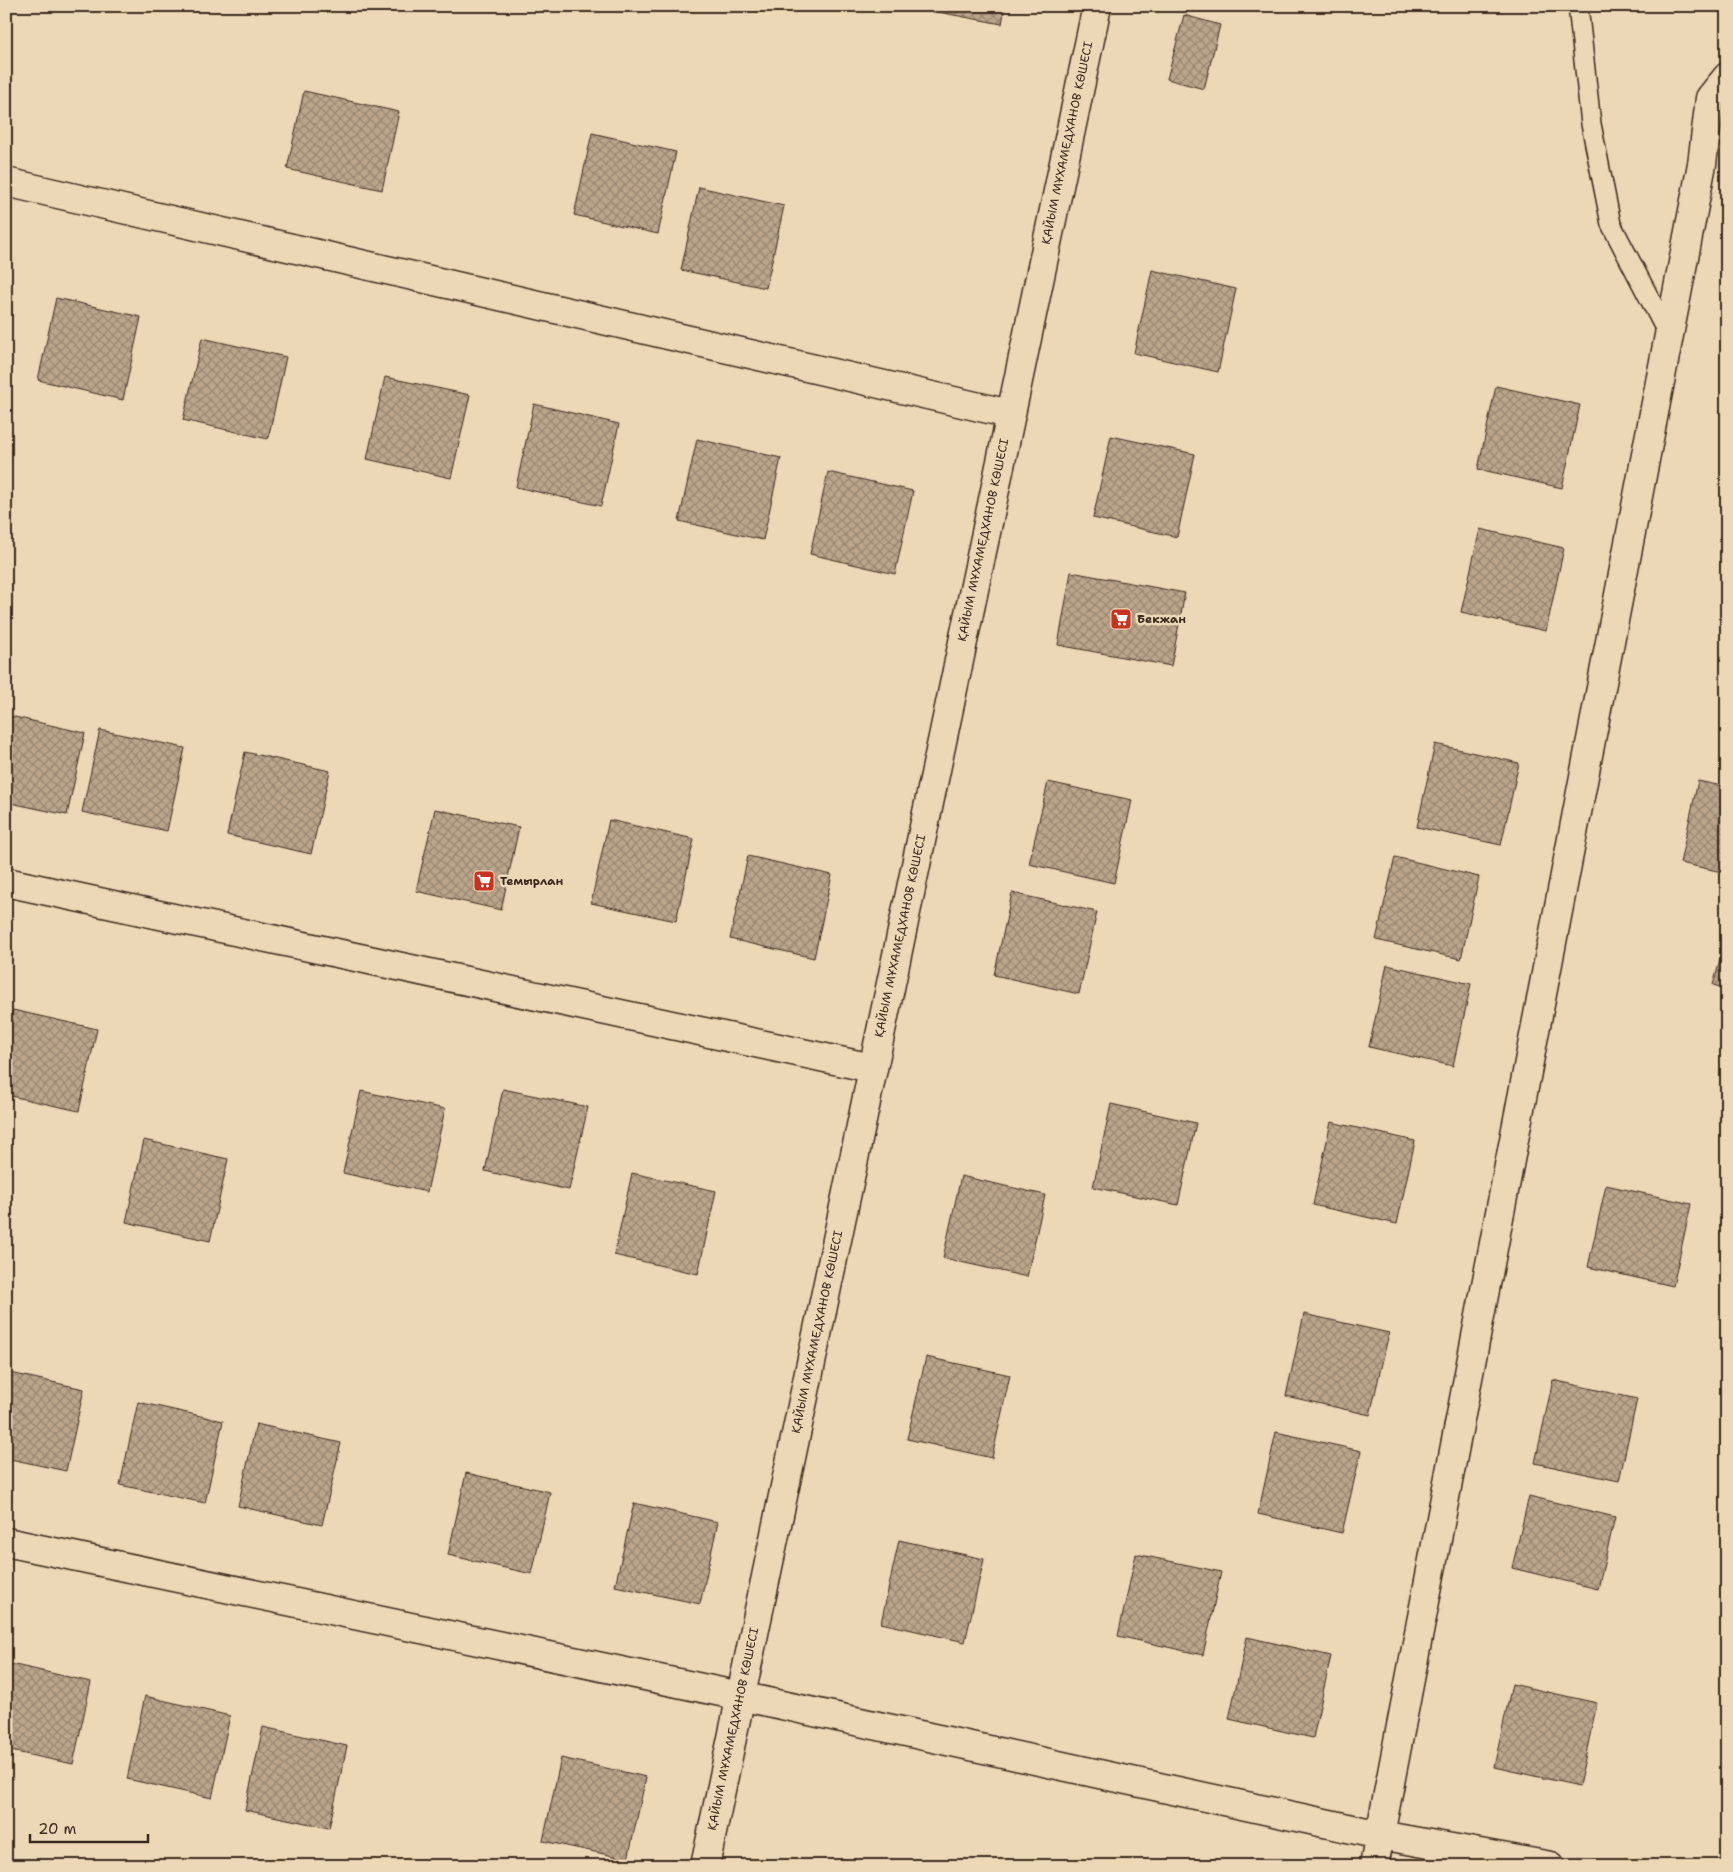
<svg xmlns="http://www.w3.org/2000/svg" width="1733" height="1872" viewBox="0 0 1733 1872" font-family="'Shantell Sans',sans-serif">
<style>
.building{fill:url(#building-cross-hatch);stroke:#3b2a1e}
.lines{fill:none;stroke-linecap:round;stroke-linejoin:round}
.lane-casing{stroke:#3b2a1e;stroke-width:22}
.street-casing{stroke:#3b2a1e;stroke-width:31}
.secondary-casing{stroke:#3b2a1e;stroke-width:31}
.lane{stroke:#ecd7b6;stroke-width:19}
.street{stroke:#ecd7b6;stroke-width:28}
.secondary{stroke:#ecd7b6;stroke-width:28}
.labels{text-anchor:middle;dominant-baseline:central;stroke-width:5;stroke-linejoin:round;paint-order:stroke}
.street-label{font-size:12px;fill:#3b2a1e;stroke:#ecd7b6}
.poi-label{font-size:12px;font-weight:bold;fill:#3b2a1e;stroke:#ecd7b6;text-anchor:start}
</style>
<defs>
<pattern id="building-cross-hatch" width="8" height="8" patternUnits="userSpaceOnUse" patternTransform="scale(1.25)"><rect width="8" height="8" fill="#bba68c"/><path d="M0 0l8 8M0 8l8-8" fill="none" stroke="#998772"/></pattern>
</defs>
<rect width="100%" height="100%" fill="#ecd7b6"/>
<filter id="ink" filterUnits="userSpaceOnUse"><feTurbulence type="fractalNoise" baseFrequency=".02" numOctaves="2"/><feDisplacementMap in="SourceGraphic" scale="10" xChannelSelector="R" yChannelSelector="G"/><feConvolveMatrix kernelMatrix="1 2 1 2 8 2 1 2 1" color-interpolation-filters="sRGB"/></filter>
<g filter="url(#ink)">
<path class="building" d="M 906,6 L 1005,6 L 1002,24 Z
M 1184,15 L 1220,25 L 1204,89 L 1167,79 Z
M 304,91 L 399,112 L 382,190 L 287,169 Z
M 592,133 L 676,152 L 658,234 L 574,215 Z
M 699,187 L 784,206 L 766,288 L 681,270 Z
M 1152,270 L 1236,289 L 1218,372 L 1134,353 Z
M 56,298 L 141,317 L 123,400 L 38,380 Z
M 202,338 L 286,357 L 268,439 L 183,420 Z
M 385,377 L 470,395 L 451,478 L 367,459 Z
M 1496,386 L 1580,405 L 1562,488 L 1478,469 Z
M 534,404 L 619,424 L 601,506 L 516,487 Z
M 1111,436 L 1195,454 L 1177,537 L 1093,518 Z
M 697,439 L 781,458 L 763,540 L 679,521 Z
M 828,472 L 913,491 L 895,574 L 810,554 Z
M 1480,529 L 1564,548 L 1546,631 L 1461,612 Z
M 1071,572 L 1185,593 L 1171,666 L 1058,645 Z
M 6,715 L 85,733 L 67,815 L 6,802 Z
M 100,730 L 185,748 L 167,831 L 82,812 Z
M 1435,744 L 1519,763 L 1501,845 L 1417,827 Z
M 245,752 L 330,771 L 311,854 L 227,835 Z
M 1698,781 L 1727,787 L 1727,873 L 1680,863 Z
M 1048,782 L 1132,800 L 1114,883 L 1029,864 Z
M 435,809 L 519,827 L 501,910 L 416,891 Z
M 609,820 L 694,839 L 676,921 L 591,903 Z
M 748,856 L 832,875 L 814,958 L 730,939 Z
M 1395,857 L 1479,877 L 1461,959 L 1376,940 Z
M 1012,893 L 1097,912 L 1079,994 L 994,975 Z
M 1727,936 L 1727,989 L 1713,985 Z
M 1387,965 L 1471,984 L 1453,1066 L 1369,1047 Z
M 13,1010 L 97,1029 L 79,1111 L 6,1095 L 6,1039 Z
M 503,1089 L 588,1107 L 569,1190 L 485,1171 Z
M 361,1091 L 445,1109 L 427,1192 L 343,1173 Z
M 1111,1104 L 1196,1123 L 1178,1205 L 1093,1187 Z
M 1331,1122 L 1415,1141 L 1397,1224 L 1313,1205 Z
M 144,1140 L 228,1159 L 210,1241 L 126,1222 Z
M 632,1173 L 716,1191 L 698,1274 L 614,1255 Z
M 961,1176 L 1045,1195 L 1027,1277 L 943,1258 Z
M 1606,1185 L 1691,1204 L 1673,1286 L 1588,1267 Z
M 1304,1314 L 1389,1333 L 1370,1415 L 1286,1396 Z
M 926,1357 L 1010,1375 L 992,1458 L 907,1439 Z
M 6,1372 L 84,1389 L 66,1471 L 6,1458 Z
M 1553,1380 L 1637,1399 L 1619,1481 L 1535,1463 Z
M 138,1402 L 223,1421 L 205,1503 L 120,1485 Z
M 256,1424 L 341,1443 L 322,1525 L 238,1506 Z
M 1276,1432 L 1361,1451 L 1342,1533 L 1258,1514 Z
M 466,1473 L 550,1492 L 532,1574 L 448,1555 Z
M 1529,1496 L 1615,1517 L 1598,1589 L 1512,1568 Z
M 634,1503 L 718,1522 L 700,1604 L 615,1586 Z
M 899,1540 L 984,1559 L 965,1642 L 881,1623 Z
M 1136,1554 L 1221,1572 L 1203,1655 L 1118,1636 Z
M 1247,1637 L 1331,1656 L 1313,1738 L 1229,1719 Z
M 6,1663 L 91,1682 L 73,1764 L 6,1750 Z
M 1512,1684 L 1597,1703 L 1579,1786 L 1494,1767 Z
M 145,1696 L 230,1716 L 212,1798 L 127,1779 Z
M 263,1727 L 347,1746 L 329,1828 L 245,1810 Z
M 561,1758 L 646,1777 L 628,1859 L 543,1841 Z
M 842,1859 L 870,1866 L 841,1866 Z"/>
<g class="lines">
<g class="lane-casing">
<path id="lane" d="M 1578,6 L 1591,124 L 1611,224 L 1669,336"/>
</g>
<g class="street-casing">
<path id="street" d="M 6,182 L 1010,414
M 6,882 L 872,1068
M 6,1542 L 740,1696 L 1380,1835 L 1551,1866
M 1374,1866 L 1702,164 L 1710,98 L 1727,77"/>
</g>
<g class="secondary-casing">
<path id="secondary" d="M 705,1866 L 1097,6"/>
</g>
<use href="#lane" class="lane"/>
<use href="#street" class="street"/>
<use href="#secondary" class="secondary"/>
</g>
</g>
<defs>
<g id="supermarket-square" transform="scale(1.125)"><rect x="-9" y="-9" width="18" height="18" rx="4" fill="#c8321e" stroke="#ecd7b6"/><path d="M-6-5.5h2.5l.6 2H6L4.5 2H-2.5L-4.4-4H-6ZM-1.5 3.2a1.3 1.3 0 1 0 .1 0ZM3 3.2a1.3 1.3 0 1 0 .1 0Z" fill="#fff"/></g>
</defs>
<g fill-rule="evenodd">
<use href="#supermarket-square" x="1121" y="619"/>
<use href="#supermarket-square" x="484" y="881"/>
</g>
<g class="labels">
<g class="street-label">
<text transform="translate(1067 143) rotate(-78)">ҚАЙЫМ МҰХАМЕДХАНОВ КӨШЕСІ</text>
<text transform="translate(983 540) rotate(-78)">ҚАЙЫМ МҰХАМЕДХАНОВ КӨШЕСІ</text>
<text transform="translate(900 936) rotate(-78)">ҚАЙЫМ МҰХАМЕДХАНОВ КӨШЕСІ</text>
<text transform="translate(817 1332) rotate(-78)">ҚАЙЫМ МҰХАМЕДХАНОВ КӨШЕСІ</text>
<text transform="translate(733 1729) rotate(-78)">ҚАЙЫМ МҰХАМЕДХАНОВ КӨШЕСІ</text>
</g>
<g class="poi-label">
<text x="1137" y="619">Бекжан</text>
<text x="500" y="881">Темырлан</text>
</g>
</g>
<rect width="1733" height="1872" fill="none" stroke="#ecd7b6" stroke-width="25"/>
<rect x="12" y="12" width="1708" height="1847" fill="none" stroke="#3b2a1e" stroke-width="2" filter="url(#ink)"/>
<path d="M30 1834v8h118v-8" fill="none" stroke="#3b2a1e" stroke-width="2.5"/>
<text x="38" y="1834" font-size="15" fill="#3b2a1e" stroke="#ecd7b6" stroke-width="4" paint-order="stroke">20 m</text>
</svg>
